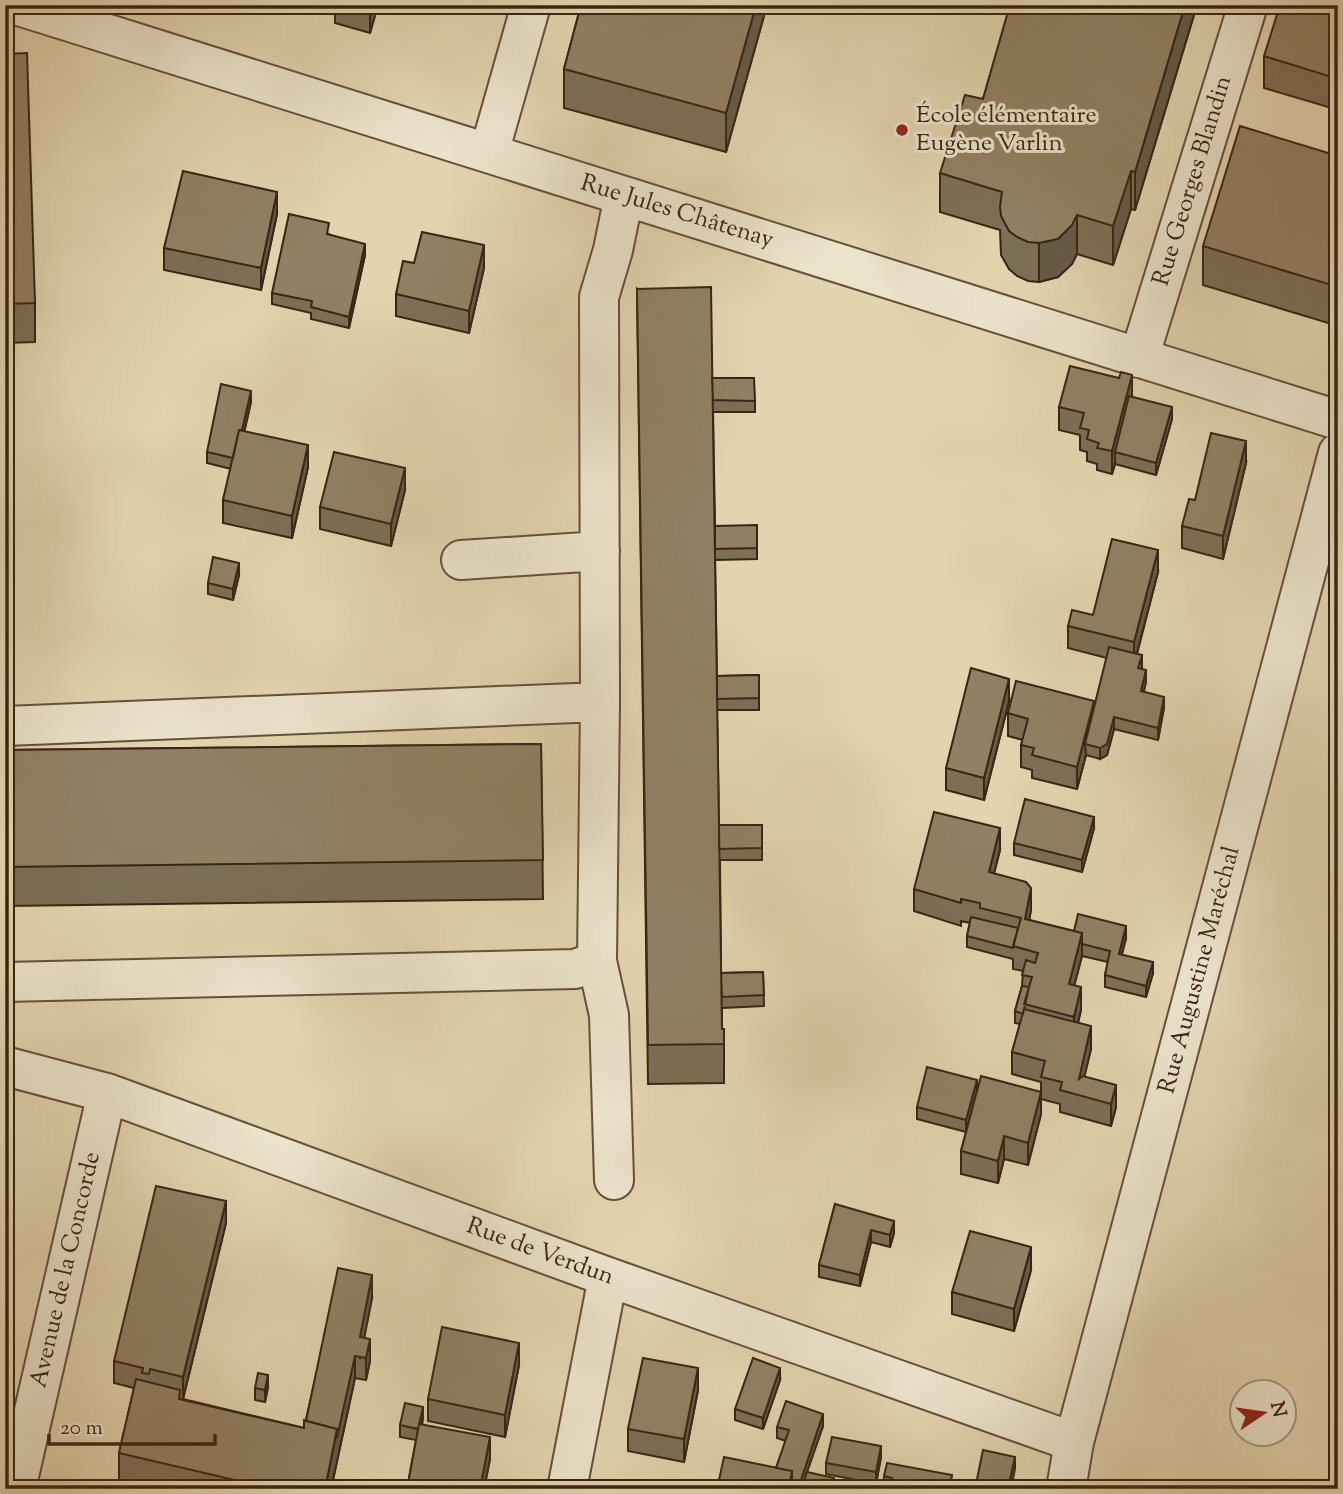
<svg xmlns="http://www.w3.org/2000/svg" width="1343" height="1494" viewBox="0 0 1343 1494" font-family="'Sorts Mill Goudy',serif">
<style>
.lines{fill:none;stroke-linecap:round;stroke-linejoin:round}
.street-casing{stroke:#64503a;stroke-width:42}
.street{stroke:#ece3cb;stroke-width:38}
.wall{fill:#7d6e56;stroke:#3a2413;stroke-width:2}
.shaded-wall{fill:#665a46;stroke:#3a2413;stroke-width:2}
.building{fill:#918064;stroke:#3a2413;stroke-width:2}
.poi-dot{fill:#8f2418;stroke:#ece3cb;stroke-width:2.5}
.labels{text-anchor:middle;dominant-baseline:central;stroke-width:6;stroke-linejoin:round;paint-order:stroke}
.poi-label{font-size:24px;fill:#3a2413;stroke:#ece3cb;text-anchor:start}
.street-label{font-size:24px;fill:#3a2413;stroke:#ece3cb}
</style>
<rect width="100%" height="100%" fill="#e2d4af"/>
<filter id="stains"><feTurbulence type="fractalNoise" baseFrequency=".00286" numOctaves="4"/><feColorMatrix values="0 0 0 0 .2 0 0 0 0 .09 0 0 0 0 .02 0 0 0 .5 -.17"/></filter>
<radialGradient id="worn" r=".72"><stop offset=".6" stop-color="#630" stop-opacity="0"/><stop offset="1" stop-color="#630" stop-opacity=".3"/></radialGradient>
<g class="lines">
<g class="street-casing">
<path id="street" d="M 16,5 L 1338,420
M 489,153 L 531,5
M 1139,358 L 1248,5
M 461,560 L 600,551
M 5,726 L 600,702
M 597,961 L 609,1015 L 614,1180
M 5,982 L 575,969 L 597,961 L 600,702 L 599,297 L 613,250 L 624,196
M 5,1066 L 107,1093 L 608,1277 L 1074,1442
M 16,1489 L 107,1093
M 567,1489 L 608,1277
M 1066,1489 L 1074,1442 L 1338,453"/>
</g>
<use href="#street" class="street"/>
</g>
<path class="wall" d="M 335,5 L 378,5 L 370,33 L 335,23 Z
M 407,5 L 425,5 L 424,10 Z
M 581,5 L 767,5 L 726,152 L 564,108 L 564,69 Z
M 1010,5 L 1197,5 L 1135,210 L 1131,209 L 1113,265 L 1077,254 L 1072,264 L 1058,277 L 1039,282 L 1028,281 L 1017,276 L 1009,269 L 1001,255 L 1000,230 L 940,212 L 940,173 L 983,99 Z
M 1338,5 L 1338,110 L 1264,88 L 1264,56 Z
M 5,54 L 35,303 L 35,342 L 5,343 Z
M 1338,156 L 1338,326 L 1203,285 L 1203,246 Z
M 277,214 L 261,290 L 164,270 L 164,248 Z
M 329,234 L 365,255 L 349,328 L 311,319 L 311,313 L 272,304 L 272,293 Z
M 414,263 L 484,268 L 469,333 L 396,316 L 396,294 Z
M 637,289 L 712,380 L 755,401 L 755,412 L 713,412 L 715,526 L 757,548 L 757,559 L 715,560 L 717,676 L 759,675 L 759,710 L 717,710 L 719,825 L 762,848 L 762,860 L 720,860 L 721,973 L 763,972 L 764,1006 L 722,1008 L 722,1029 L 724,1029 L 724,1083 L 648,1084 Z
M 1132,397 L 1172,419 L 1156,475 L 1115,464 L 1112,474 L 1097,470 L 1097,464 L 1087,461 L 1087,452 L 1080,450 L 1080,435 L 1059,430 L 1059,407 Z
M 251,402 L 244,431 L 308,467 L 292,538 L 223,523 L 223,500 L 231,469 L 207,463 L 207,452 Z
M 1246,463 L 1223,559 L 1182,548 L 1182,526 L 1195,500 Z
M 405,490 L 391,546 L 320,529 L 320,507 Z
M 1158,572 L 1137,654 L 1142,667 L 1141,669 L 1146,682 L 1144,691 L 1164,708 L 1158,740 L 1114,729 L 1107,755 L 1100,759 L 1086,755 L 1077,789 L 1032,778 L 1032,770 L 1021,767 L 1021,745 L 1023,740 L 1008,736 L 1008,713 L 1094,709 L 1107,658 L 1068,648 L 1068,626 L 1093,615 Z
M 239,575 L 233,600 L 208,594 L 208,583 Z
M 1009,701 L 984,800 L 946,790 L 946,768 Z
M 541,744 L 543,899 L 5,906 L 5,750 Z
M 1094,828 L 1082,872 L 1014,855 L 1014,843 Z
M 1000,850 L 994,873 L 1031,910 L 1029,920 L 1074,931 L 1126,938 L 1122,954 L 1153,973 L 1146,997 L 1105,987 L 1105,975 L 1108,962 L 1082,956 L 1074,985 L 1081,1010 L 1078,1023 L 1091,1049 L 1084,1077 L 1116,1107 L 1111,1126 L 1060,1112 L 1060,1104 L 1041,1099 L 1041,1082 L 1012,1074 L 1012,1052 L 1020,1024 L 1015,1023 L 1015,1011 L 1022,986 L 1023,971 L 1013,969 L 1013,959 L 967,947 L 967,936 L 970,923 L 961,921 L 961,926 L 914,911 L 914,889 Z
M 977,1091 L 1041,1114 L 1028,1165 L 1004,1159 L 998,1183 L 961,1174 L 961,1151 L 966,1132 L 917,1119 L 917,1107 Z
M 835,1204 L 894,1233 L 890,1247 L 871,1242 L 860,1286 L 819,1277 L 819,1265 Z
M 226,1223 L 183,1399 L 304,1428 L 324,1340 L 324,1334 L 372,1298 L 364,1338 L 370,1361 L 366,1380 L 355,1378 L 331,1489 L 139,1489 L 119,1484 L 119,1453 L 134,1388 L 114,1383 L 114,1361 Z
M 1031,1270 L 1014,1331 L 952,1314 L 952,1292 Z
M 519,1365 L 505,1437 L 428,1421 L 428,1399 Z
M 780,1380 L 763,1429 L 735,1420 L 735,1409 Z
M 268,1387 L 265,1402 L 255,1400 L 255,1388 Z
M 698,1390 L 684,1462 L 628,1451 L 628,1429 Z
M 423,1418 L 422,1424 L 490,1459 L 484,1489 L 407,1489 L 416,1440 L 400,1437 L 400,1425 Z
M 823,1426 L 807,1472 L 834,1489 L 717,1489 L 776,1468 L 786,1441 L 777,1438 L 777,1427 Z
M 881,1457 L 876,1484 L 826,1474 L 826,1463 Z
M 952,1475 L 890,1489 L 884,1487 L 884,1476 Z"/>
<path class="shaded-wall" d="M 372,5 L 378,5 L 370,33 L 370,11 Z
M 756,5 L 767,5 L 726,152 L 726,113 Z
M 1185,5 L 1197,5 L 1135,210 L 1135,172 Z
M 1131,171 L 1131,209 L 1113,265 L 1113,226 Z
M 277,192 L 277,214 L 261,290 L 261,268 Z
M 1077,215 L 1077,254 L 1072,264 L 1058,277 L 1039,282 L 1039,243 Z
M 365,244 L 365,255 L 349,328 L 349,317 Z
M 484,245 L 484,268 L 469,333 L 469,311 Z
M 1132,375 L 1132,397 L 1115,452 L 1115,464 L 1112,474 L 1112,451 Z
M 251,391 L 251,402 L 236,470 L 236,458 Z
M 1172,407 L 1172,419 L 1156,475 L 1156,463 Z
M 1246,441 L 1246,463 L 1223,559 L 1223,536 Z
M 308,445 L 308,467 L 292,538 L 292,516 Z
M 405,468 L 405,490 L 391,546 L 391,524 Z
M 1158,550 L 1158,572 L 1134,664 L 1134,642 Z
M 239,563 L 239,575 L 233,600 L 233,589 Z
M 1142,655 L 1142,667 L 1138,680 L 1138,668 Z
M 1146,670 L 1146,682 L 1141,702 L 1141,691 Z
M 1009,679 L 1009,701 L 984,800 L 984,778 Z
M 1164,697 L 1164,708 L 1158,740 L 1158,728 Z
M 1094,701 L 1094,723 L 1085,744 L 1086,755 L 1077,789 L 1077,767 Z
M 1114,717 L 1114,729 L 1107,755 L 1100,759 L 1100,748 Z
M 1094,817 L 1094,828 L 1082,872 L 1082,860 Z
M 1000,828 L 1000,850 L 989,894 L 989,872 Z
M 1031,888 L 1031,910 L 1025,941 L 1025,919 Z
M 1126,926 L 1126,938 L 1119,965 L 1119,954 Z
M 1082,933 L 1082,956 L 1069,1006 L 1069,984 Z
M 1153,962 L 1153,973 L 1146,997 L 1146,986 Z
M 1081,987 L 1081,1010 L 1074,1039 L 1074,1017 Z
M 1091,1026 L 1091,1049 L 1080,1095 L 1079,1079 Z
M 977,1080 L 977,1091 L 966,1132 L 966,1120 Z
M 1116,1085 L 1116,1107 L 1111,1126 L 1111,1104 Z
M 1041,1092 L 1041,1114 L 1028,1165 L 1028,1143 Z
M 1004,1136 L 1004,1159 L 998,1183 L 998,1161 Z
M 226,1201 L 226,1223 L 183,1399 L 183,1377 Z
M 894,1221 L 894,1233 L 890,1247 L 890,1235 Z
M 871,1230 L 871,1242 L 860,1286 L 860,1275 Z
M 1031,1247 L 1031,1270 L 1014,1331 L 1014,1309 Z
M 372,1275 L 372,1298 L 360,1359 L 360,1337 Z
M 370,1339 L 370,1361 L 366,1380 L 366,1358 Z
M 519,1343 L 519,1365 L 505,1437 L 505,1415 Z
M 355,1356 L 355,1378 L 331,1489 L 325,1489 L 337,1429 Z
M 698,1368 L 698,1390 L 684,1462 L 684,1439 Z
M 780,1368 L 780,1380 L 763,1429 L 763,1418 Z
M 268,1375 L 268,1387 L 265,1402 L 265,1390 Z
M 423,1407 L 423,1418 L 419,1440 L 419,1429 Z
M 823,1414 L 823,1426 L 801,1489 L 800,1489 L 800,1483 Z
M 490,1437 L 490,1459 L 484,1489 L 480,1489 Z
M 881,1446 L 881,1457 L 876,1484 L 876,1472 Z
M 1015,1457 L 1015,1469 L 1011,1489 L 1008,1489 Z"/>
<path class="building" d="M 351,5 L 372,5 L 370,11 Z
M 581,5 L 756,5 L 726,113 L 564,69 Z
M 1010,5 L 1185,5 L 1135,172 L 1131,171 L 1113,226 L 1077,215 L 1072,225 L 1058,239 L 1039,243 L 1028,242 L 1017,237 L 1009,231 L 1001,216 L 1000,207 L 1002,192 L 940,173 L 965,95 L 983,99 Z
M 1280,5 L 1338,5 L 1338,79 L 1264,56 Z
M 27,53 L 35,303 L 5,304 L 5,54 Z
M 1240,126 L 1338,156 L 1338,287 L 1203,246 Z
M 183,171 L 277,192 L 261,268 L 164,248 Z
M 289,214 L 329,223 L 327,234 L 365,244 L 349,317 L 311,307 L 312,301 L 272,293 Z
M 422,232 L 484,245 L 469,311 L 396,294 L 403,261 L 414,263 Z
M 711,287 L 722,1029 L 724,1029 L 724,1044 L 648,1045 L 637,289 Z
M 1070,366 L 1119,378 L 1121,372 L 1132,375 L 1112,451 L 1097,448 L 1099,443 L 1087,439 L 1089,430 L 1080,428 L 1084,413 L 1059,407 Z
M 712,378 L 754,378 L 755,401 L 713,400 Z
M 221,384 L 251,391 L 242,430 L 239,430 L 233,458 L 207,452 Z
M 1129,396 L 1172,407 L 1156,463 L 1115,452 Z
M 239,430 L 308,445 L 292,516 L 223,500 Z
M 1211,433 L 1246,441 L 1223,536 L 1182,526 L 1189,499 L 1195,500 Z
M 334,452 L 405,468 L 391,524 L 320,507 Z
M 757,525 L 757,548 L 715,549 L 715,526 Z
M 1112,539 L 1158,550 L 1134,642 L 1068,626 L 1072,610 L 1093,615 Z
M 213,557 L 239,563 L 233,589 L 208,583 Z
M 1109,647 L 1142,655 L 1138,668 L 1146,670 L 1141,691 L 1164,697 L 1158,728 L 1114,717 L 1107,744 L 1100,748 L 1085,744 Z
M 971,668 L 1009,679 L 984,778 L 946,768 Z
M 759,675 L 759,698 L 717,699 L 717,676 Z
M 1016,681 L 1094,701 L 1077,767 L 1032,755 L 1034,748 L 1021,745 L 1028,719 L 1008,713 Z
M 541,744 L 543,860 L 5,867 L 5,750 Z
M 1025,799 L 1094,817 L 1082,860 L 1014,843 Z
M 934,812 L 1000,828 L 989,872 L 1026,882 L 1031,888 L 1025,919 L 1082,933 L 1069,984 L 1081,987 L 1074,1017 L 1024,1004 L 1032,977 L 1022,975 L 1026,960 L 1035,963 L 1038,953 L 1013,946 L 1021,918 L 980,908 L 980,903 L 961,899 L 961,903 L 914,889 Z
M 719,825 L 762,825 L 762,848 L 719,849 Z
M 1078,914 L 1126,926 L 1119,954 L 1153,962 L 1146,986 L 1105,975 L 1110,951 L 1082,944 L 1082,933 L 1074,931 Z
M 971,917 L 1018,928 L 1013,948 L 967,936 Z
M 763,972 L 764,995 L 722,997 L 721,973 Z
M 1022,986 L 1029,987 L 1023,1014 L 1015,1011 Z
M 1024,1009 L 1091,1026 L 1079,1079 L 1083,1076 L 1116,1085 L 1111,1104 L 1060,1090 L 1062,1082 L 1041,1077 L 1045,1061 L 1012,1052 Z
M 927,1067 L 977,1080 L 966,1120 L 917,1107 Z
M 981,1076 L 1041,1092 L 1028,1143 L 1004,1136 L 998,1161 L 961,1151 Z
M 156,1186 L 226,1201 L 183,1377 L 150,1369 L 149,1374 L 142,1373 L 143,1368 L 114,1361 Z
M 835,1204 L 894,1221 L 890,1235 L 871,1230 L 860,1275 L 819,1265 Z
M 970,1231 L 1031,1247 L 1014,1309 L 952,1292 Z
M 338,1268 L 372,1275 L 360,1337 L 370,1339 L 366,1358 L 355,1356 L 337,1438 L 337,1429 L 306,1421 Z
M 442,1327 L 519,1343 L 505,1415 L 428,1399 Z
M 643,1358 L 698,1368 L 684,1439 L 628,1429 Z
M 753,1358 L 780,1368 L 763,1418 L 735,1409 Z
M 258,1373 L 268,1375 L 265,1390 L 255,1388 Z
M 136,1379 L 180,1390 L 179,1399 L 304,1428 L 304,1420 L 337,1429 L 325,1489 L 273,1489 L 119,1453 Z
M 786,1401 L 823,1414 L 800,1483 L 792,1481 L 792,1471 L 776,1468 L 789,1430 L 777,1427 Z
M 405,1403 L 423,1407 L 418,1429 L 400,1425 Z
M 419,1424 L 490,1437 L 480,1489 L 407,1489 Z
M 832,1437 L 881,1446 L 876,1472 L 826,1463 Z
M 983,1450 L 1015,1457 L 1008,1489 L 975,1489 Z
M 724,1457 L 792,1471 L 790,1483 L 822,1489 L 717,1489 Z
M 887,1463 L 952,1475 L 950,1489 L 890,1489 L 892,1478 L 884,1476 Z
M 807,1472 L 834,1478 L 831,1489 L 822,1489 L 803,1485 Z"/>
<circle class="poi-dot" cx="902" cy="130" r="7"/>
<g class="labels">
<g class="poi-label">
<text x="916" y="116">École élémentaire<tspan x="916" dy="28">Eugène Varlin</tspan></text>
</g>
<g class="street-label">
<text transform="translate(1193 181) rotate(-73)">Rue Georges Blandin</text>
<text transform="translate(677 212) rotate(17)">Rue Jules Châtenay</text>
<text transform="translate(1200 970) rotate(-75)">Rue Augustine Maréchal</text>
<text transform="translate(540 1252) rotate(20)">Rue de Verdun</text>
<text transform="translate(66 1270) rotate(-77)">Avenue de la Concorde</text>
</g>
</g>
<rect width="1343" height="1494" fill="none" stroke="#e2d4af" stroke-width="28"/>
<rect x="7" y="7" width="1329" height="1480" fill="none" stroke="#3a2413" stroke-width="3.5"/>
<rect x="14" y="14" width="1315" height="1466" fill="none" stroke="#3a2413" stroke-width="2"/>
<g transform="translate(1263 1413) rotate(77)"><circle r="33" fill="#ece3cb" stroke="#a59781" stroke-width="2"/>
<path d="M0-5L12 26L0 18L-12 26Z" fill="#8f2418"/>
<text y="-10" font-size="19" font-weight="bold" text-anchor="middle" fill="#3a2413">N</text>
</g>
<path d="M49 1434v10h166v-10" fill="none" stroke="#3a2413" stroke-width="3.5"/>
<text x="60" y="1434" font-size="21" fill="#3a2413" stroke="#ece3cb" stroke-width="5" paint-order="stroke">20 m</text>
<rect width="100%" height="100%" filter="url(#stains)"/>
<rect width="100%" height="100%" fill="url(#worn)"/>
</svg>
